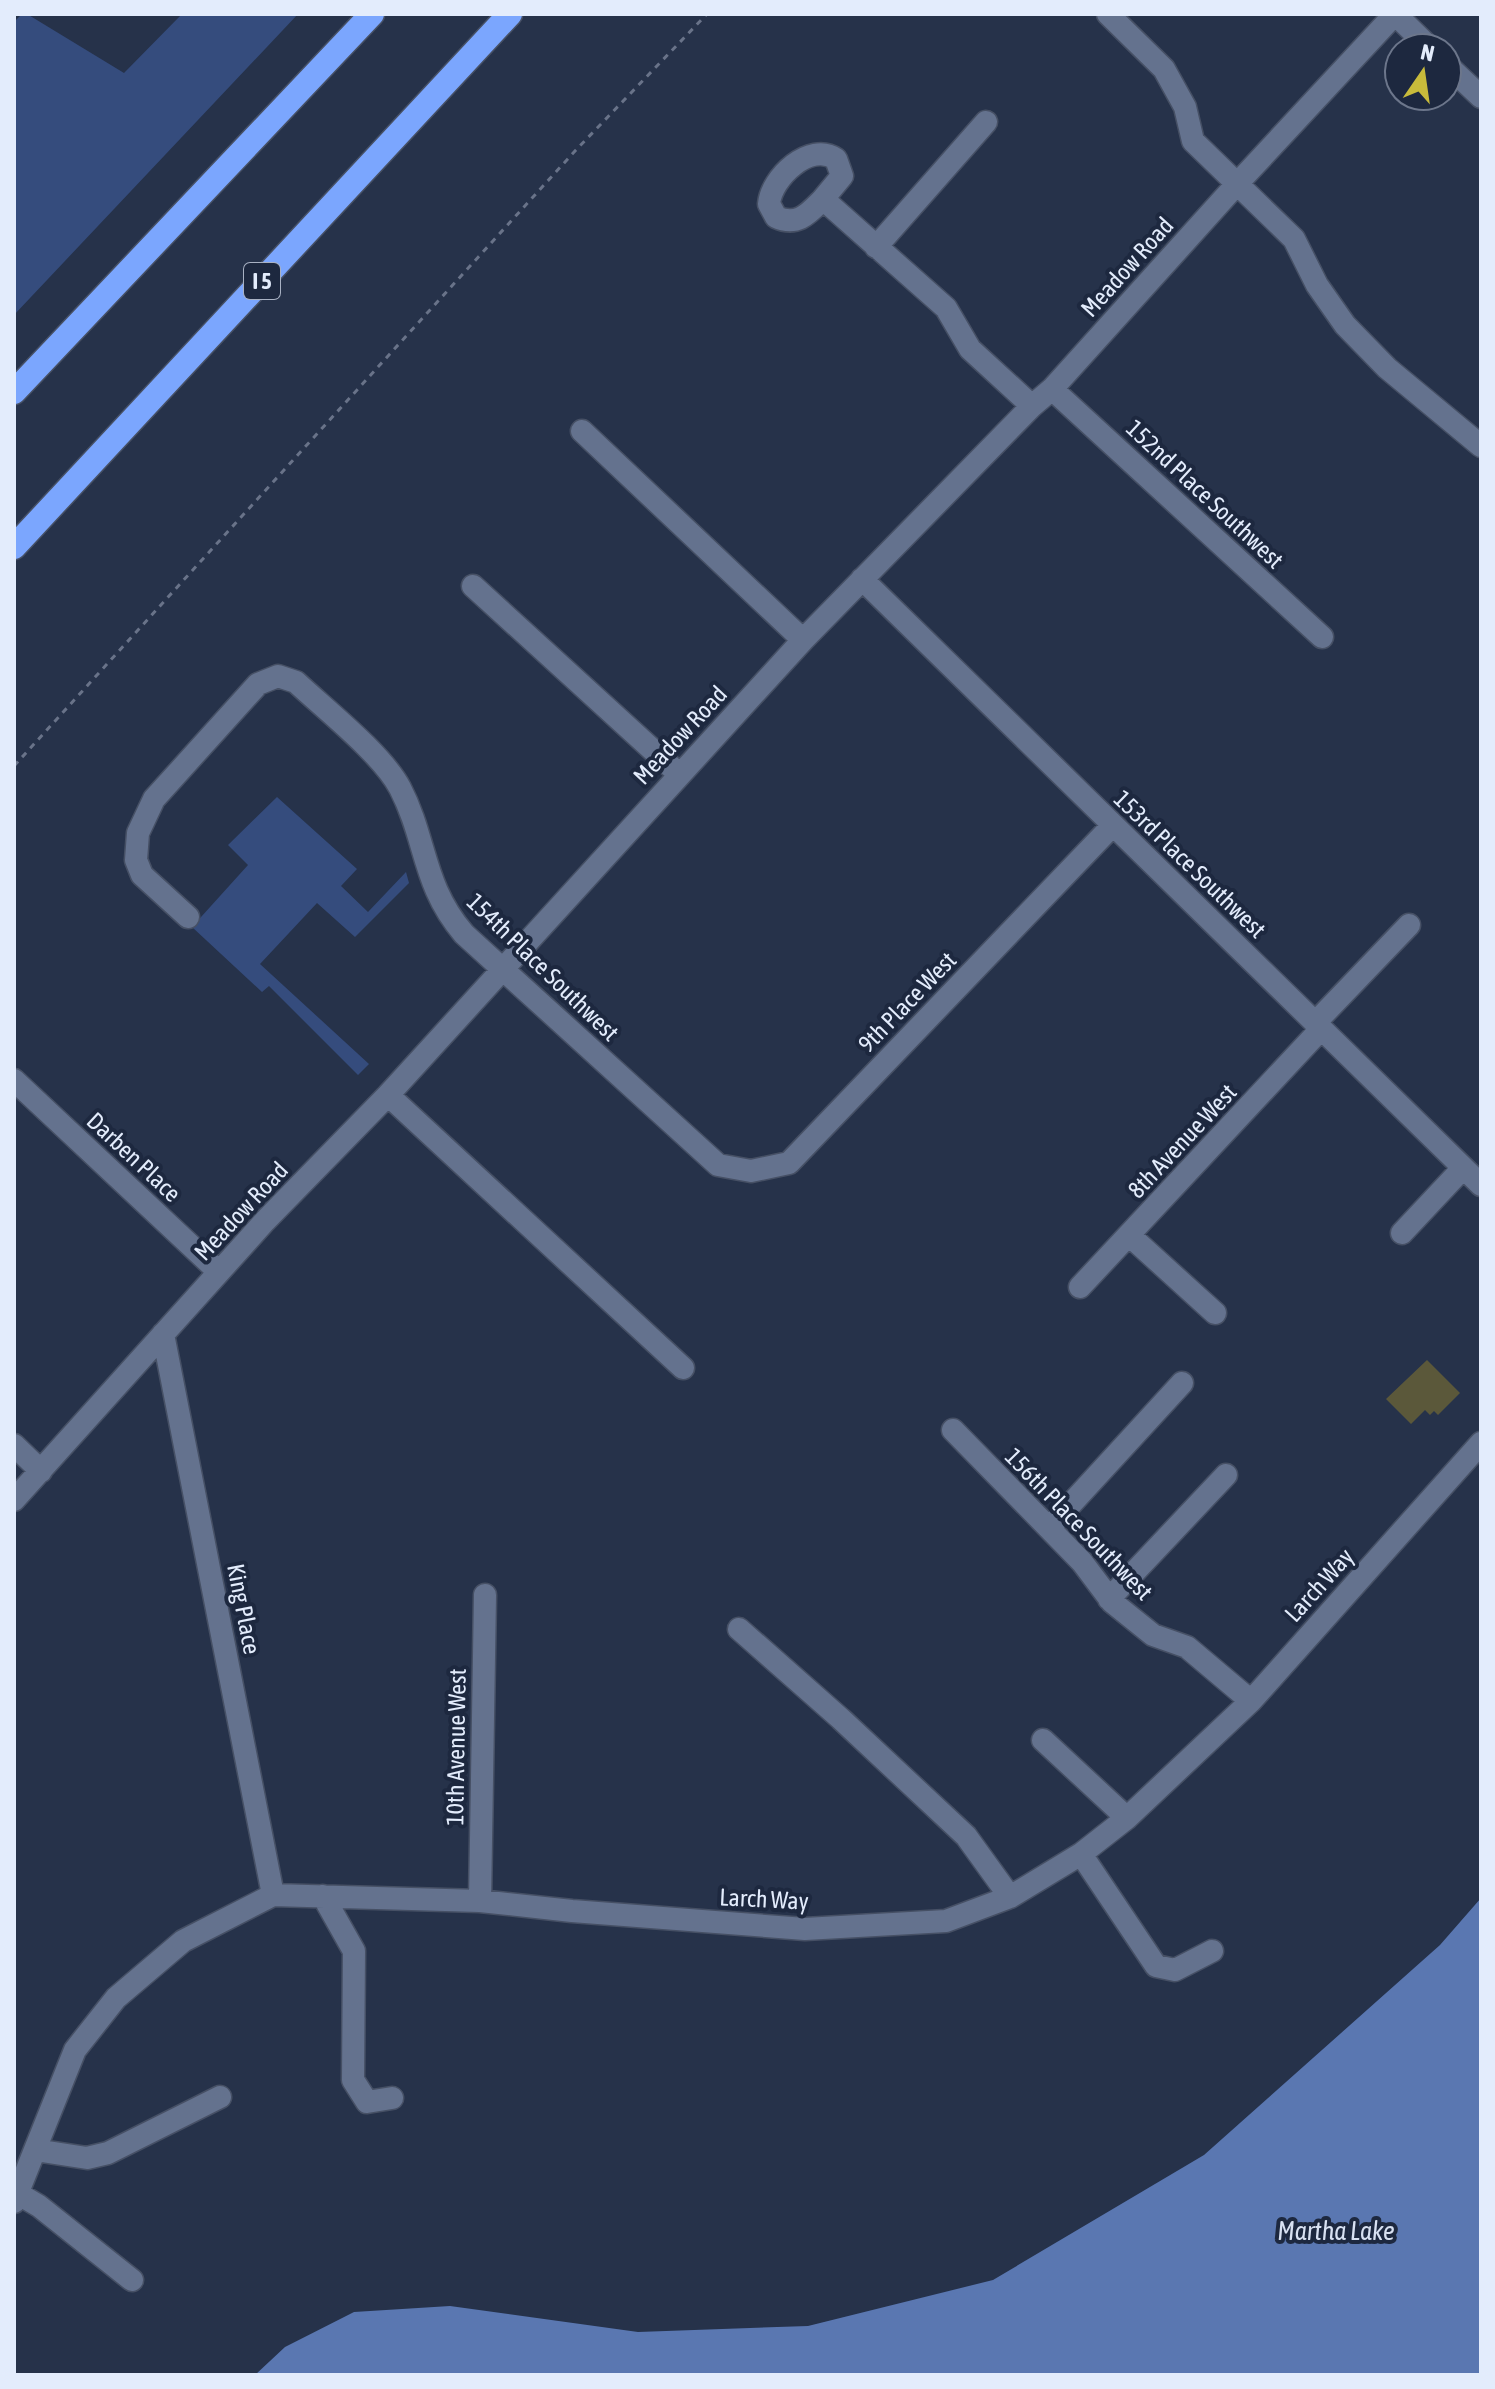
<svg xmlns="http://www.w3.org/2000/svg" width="1495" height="2389" viewBox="0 0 1495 2389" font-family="'Asap Condensed',sans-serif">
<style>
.green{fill:#354c7d}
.water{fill:#5a77b1}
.building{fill:#5b583a}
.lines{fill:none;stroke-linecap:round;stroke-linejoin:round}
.minor-casing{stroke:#465065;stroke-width:25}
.highway-casing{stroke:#465065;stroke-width:27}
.path{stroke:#697389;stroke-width:3;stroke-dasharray:6 6;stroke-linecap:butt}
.minor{stroke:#64728e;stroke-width:22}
.highway{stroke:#7ba6fe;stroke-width:24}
.labels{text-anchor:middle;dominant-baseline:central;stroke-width:8;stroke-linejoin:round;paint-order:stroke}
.shield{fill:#1d283f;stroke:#a8b1c3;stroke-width:2}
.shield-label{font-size:22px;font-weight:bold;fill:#e3ecfc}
.street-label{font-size:24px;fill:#e3ecfc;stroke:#1d283f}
.water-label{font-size:26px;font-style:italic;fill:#d8e1f2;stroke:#1d283f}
</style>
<rect width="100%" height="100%" fill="#26324a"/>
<path class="green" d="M 22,14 L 27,14 L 124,73 L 182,14 L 298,14 L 14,315 L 14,22 Z
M 277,797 L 357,869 L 341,886 L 368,912 L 406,872 L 409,883 L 355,937 L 317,903 L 260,964 L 369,1064 L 358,1075 L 269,986 L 262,992 L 192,927 L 248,865 L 228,845 Z"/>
<path class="water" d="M 1481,1898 L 1481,2375 L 255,2375 L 285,2347 L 354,2312 L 450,2306 L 638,2332 L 808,2326 L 993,2280 L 1204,2155 L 1440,1945 Z"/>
<path class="building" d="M 1427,1360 L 1460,1393 L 1438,1415 L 1434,1411 L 1430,1415 L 1425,1410 L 1411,1424 L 1386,1399 Z"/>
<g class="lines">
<g class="minor-casing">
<path id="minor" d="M 1108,14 L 1164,69 L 1185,107 L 1193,141 L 1294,239 L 1317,285 L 1345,325 L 1387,368 L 1481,446
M 1395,14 L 1430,48
M 1447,65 L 1481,97
M 823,199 C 809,213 798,227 776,217 L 769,204 C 771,178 810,141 836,159 L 842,176 L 823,199 L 946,308 L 970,349 L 1032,406
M 876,247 L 986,122
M 1052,389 L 1322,637
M 582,431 L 803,640
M 862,579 L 1481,1185
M 473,586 L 679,774
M 188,917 L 142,875 L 136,860 L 138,833 L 154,799 L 258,684 L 278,676 L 296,682 C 326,710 382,754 400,788 C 427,840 422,885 464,934 L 718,1165 L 751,1171 L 789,1163 L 1113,825
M 1315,1023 L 1409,925
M 14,1080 L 219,1272
M 388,1095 L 683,1368
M 1402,1233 L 1463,1168
M 1129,1235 L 1215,1313
M 1080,1287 L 1321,1029
M 163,1334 L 273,1895
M 953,1430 L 1082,1562 L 1112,1602 L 1153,1635 L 1187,1647 L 1251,1701
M 14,1445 L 41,1471
M 14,1500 L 265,1221 L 388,1095 L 803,640 L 1032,406 L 1052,389 L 1236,185 L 1395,14
M 1049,1528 L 1182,1383
M 1109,1599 L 1226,1475
M 739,1629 L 841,1719 L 966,1836 L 1010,1897
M 1043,1740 L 1127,1818
M 1081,1854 L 1156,1966 L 1175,1970 L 1212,1951
M 323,1896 L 354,1951 L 353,2080 L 367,2102 L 392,2098
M 480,1901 L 485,1595
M 35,2150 L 87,2158 L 108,2153 L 220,2097
M 17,2193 L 39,2206 L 132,2280
M 14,2202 L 75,2050 L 116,1998 L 183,1941 L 273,1895 L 480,1901 L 572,1911 L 805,1929 L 946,1921 L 1010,1897 L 1081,1854 L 1127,1818 L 1251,1701 L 1481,1443"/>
</g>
<g class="highway-casing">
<path id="highway" d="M 14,392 L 372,14
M 14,547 L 510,14"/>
</g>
<path class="path" d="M 14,766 L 575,151 L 707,14"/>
<use href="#minor" class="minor"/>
<use href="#highway" class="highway"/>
</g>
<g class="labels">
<rect class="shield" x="244" y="263" width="36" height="36" rx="6"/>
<g class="shield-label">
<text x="262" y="281">I 5</text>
</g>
<g class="street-label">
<text transform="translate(1127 267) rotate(-48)">Meadow Road</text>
<text transform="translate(1205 494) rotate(43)">152nd Place Southwest</text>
<text transform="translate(680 735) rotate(-47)">Meadow Road</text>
<text transform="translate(1190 864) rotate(44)">153rd Place Southwest</text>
<text transform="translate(543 967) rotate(44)">154th Place Southwest</text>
<text transform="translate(907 1002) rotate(-46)">9th Place West</text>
<text transform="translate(1182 1141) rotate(-47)">8th Avenue West</text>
<text transform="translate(134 1157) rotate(43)">Darben Place</text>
<text transform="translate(241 1211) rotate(-47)">Meadow Road</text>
<text transform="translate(1079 1524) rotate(46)">156th Place Southwest</text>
<text transform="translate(1319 1585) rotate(-48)">Larch Way</text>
<text transform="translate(244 1609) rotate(79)">King Place</text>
<text transform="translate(456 1747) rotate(-89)">10th Avenue West</text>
<text transform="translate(764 1899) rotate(3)">Larch Way</text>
</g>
<g class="water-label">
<text x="1336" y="2231">Martha Lake</text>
</g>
</g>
<rect width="1495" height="2389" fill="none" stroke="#e3ecfc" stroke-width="32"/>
<g transform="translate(1423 72) rotate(13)"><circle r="38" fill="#1d283f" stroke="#6c768b" stroke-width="2"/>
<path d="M0-6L14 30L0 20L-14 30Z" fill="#c8bb3b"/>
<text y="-12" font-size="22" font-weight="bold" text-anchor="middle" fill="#e3ecfc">N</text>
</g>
</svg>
